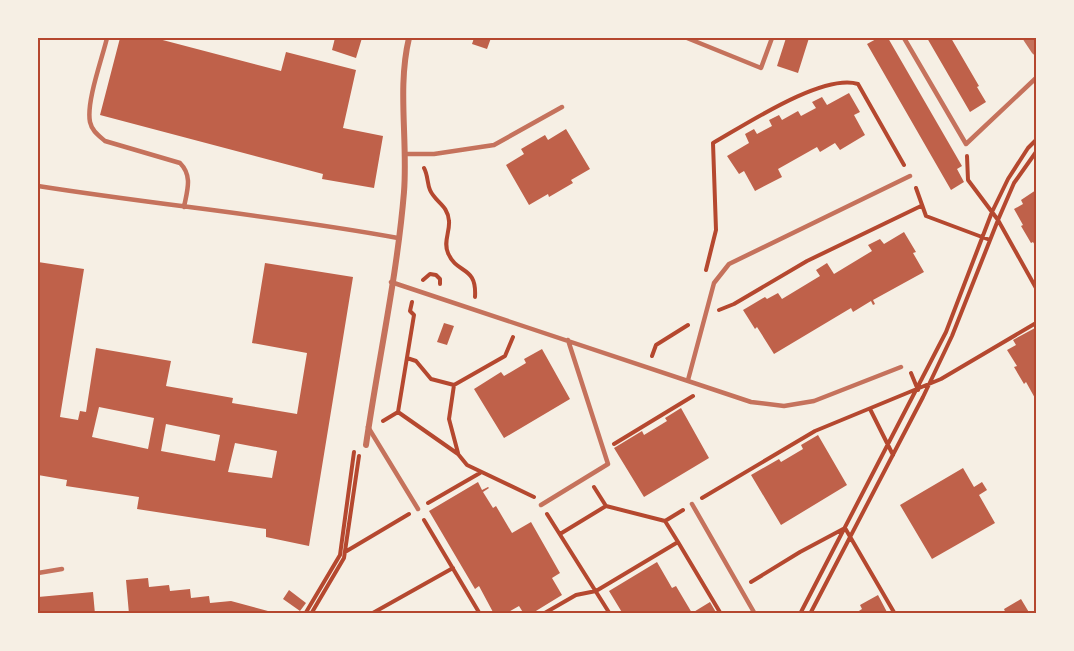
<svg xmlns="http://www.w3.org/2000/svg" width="1074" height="651" viewBox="0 0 1074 651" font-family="Quicksand,sans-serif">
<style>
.building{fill:#bf614a;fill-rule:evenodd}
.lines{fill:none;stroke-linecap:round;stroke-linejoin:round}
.path{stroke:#b5482f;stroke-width:4}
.service{stroke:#c5725c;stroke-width:4.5}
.minor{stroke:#c5725c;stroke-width:6}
.tertiary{stroke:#c5725c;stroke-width:10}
.neatline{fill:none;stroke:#b5482f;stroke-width:2}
</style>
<rect width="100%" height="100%" fill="#f6efe4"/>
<path class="building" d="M 120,38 L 155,38 L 281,71 L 286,52 L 356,70 L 343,128 L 383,136 L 374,188 L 322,179 L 323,174 L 100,115 Z
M 335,38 L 362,38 L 356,58 L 332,50 Z
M 474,38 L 491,38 L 487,49 L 472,44 Z
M 786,38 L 809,38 L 798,73 L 777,66 Z
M 878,38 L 888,38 L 962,166 L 957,169 L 964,182 L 951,190 L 867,44 Z
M 927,38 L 951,38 L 979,86 L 977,87 L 986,102 L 970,112 Z
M 849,93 L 860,112 L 854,115 L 865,135 L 840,150 L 835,143 L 820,152 L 817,147 L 778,169 L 782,177 L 755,191 L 744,171 L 739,174 L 727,156 L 749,143 L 745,134 L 754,129 L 757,134 L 772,126 L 769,120 L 779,115 L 782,120 L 798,111 L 801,116 L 816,108 L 812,102 L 822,97 L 827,105 Z
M 566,129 L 590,169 L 571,180 L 573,183 L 549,197 L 548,194 L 529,205 L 506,165 L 524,154 L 521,149 L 545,135 L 548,140 Z
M 1036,190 L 1036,247 L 1033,242 L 1031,243 L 1021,226 L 1023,225 L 1014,209 L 1023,204 L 1021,200 Z
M 904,232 L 916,252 L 913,253 L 924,272 L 873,300 L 875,304 L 873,305 L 871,301 L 853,312 L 851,308 L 774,354 L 757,327 L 755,329 L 743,310 L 765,297 L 767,299 L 778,293 L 782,299 L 820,276 L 816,270 L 827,263 L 834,274 L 872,251 L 868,245 L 880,239 L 884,244 Z
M 38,262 L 84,269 L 60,417 L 78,420 L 80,411 L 86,412 L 96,348 L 171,361 L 166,386 L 233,398 L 232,403 L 297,414 L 307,353 L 252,343 L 265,263 L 353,277 L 309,546 L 266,537 L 266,529 L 137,509 L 139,497 L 66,486 L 67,480 L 38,475 ZM 99,407 L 154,418 L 148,449 L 92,437 ZM 166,424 L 220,435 L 215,461 L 161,451 ZM 235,443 L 277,451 L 272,478 L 228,472 Z
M 444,323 L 454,326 L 447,345 L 437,342 Z
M 1035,328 L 1036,331 L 1036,400 L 1026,382 L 1024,384 L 1014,367 L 1017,366 L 1007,350 L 1016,345 L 1013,340 Z
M 542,349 L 570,399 L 504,438 L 474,389 L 501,372 L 504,376 L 526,363 L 524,359 Z
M 681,408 L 709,458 L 644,497 L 614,448 L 642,431 L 644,435 L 667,421 L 665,418 Z
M 818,435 L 847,485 L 781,525 L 751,475 L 779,459 L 781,462 L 803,449 L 801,445 Z
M 963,468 L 974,487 L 982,482 L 987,490 L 979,495 L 995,523 L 932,559 L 900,505 Z
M 478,482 L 482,490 L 488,487 L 489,488 L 483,492 L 493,508 L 496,506 L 512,533 L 531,522 L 560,573 L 552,578 L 562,595 L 531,614 L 524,614 L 519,606 L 505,614 L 494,614 L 479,586 L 475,589 L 429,511 Z
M 657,562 L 672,588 L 676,586 L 692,613 L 710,602 L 717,614 L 623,614 L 609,591 Z
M 148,578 L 149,587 L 169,585 L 170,591 L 190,589 L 191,598 L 209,596 L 210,603 L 231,601 L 279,614 L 129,614 L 126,580 Z
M 289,590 L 306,603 L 300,611 L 283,599 Z
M 93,592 L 95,614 L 38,614 L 38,597 Z
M 878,595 L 888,614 L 854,614 L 862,609 L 860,605 Z
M 1021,599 L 1030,614 L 1006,614 L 1004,609 Z"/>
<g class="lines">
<path class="path" d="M 967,156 L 968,180 L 998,220 L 1036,288
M 424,168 C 428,175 427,183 430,190 C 435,202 448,205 449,221 C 450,232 443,242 448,253 C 457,275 477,265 475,297
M 916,188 L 926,216 L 990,240
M 706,270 L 716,230 L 713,143 C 745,125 823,73 858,84 L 904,165
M 423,280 L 430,274 L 436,275 L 440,279 L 440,284
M 719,310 L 734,304 L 807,261 L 921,206
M 652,356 L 656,345 L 688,325
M 407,358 L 416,361 L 431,379 L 454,385
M 911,373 L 918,390
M 870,409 L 893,455
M 398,412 L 458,454 L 467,465 L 534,497
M 383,421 L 398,412 L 414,315 L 410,311 L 412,302
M 614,444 L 693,396
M 458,453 L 449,419 L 454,385 L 505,356 L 513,337
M 594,487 L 606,506 L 665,521
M 702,498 L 815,431 L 941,379 L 1036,323
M 428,503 L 480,473
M 547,514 L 610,614
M 424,520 L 480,614
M 560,534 L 606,506
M 678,542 L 721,614
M 345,552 L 409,514
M 751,582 L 800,552 L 845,528 L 895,614
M 305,614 L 340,555 L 354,452
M 311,614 L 344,558 L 359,456
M 371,614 L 453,568
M 543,614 L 576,595 L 596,591 L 678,542 L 665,521 L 683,510
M 800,614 L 946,332 L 992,212 L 1008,179 L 1028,148 L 1036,140
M 810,614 L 923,397 L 952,336 L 998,220 L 1014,183 L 1036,152"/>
<path class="service" d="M 107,38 C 102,59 86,102 90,122 C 92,131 98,135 105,141 L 180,163 C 193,176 187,191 184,207
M 687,38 L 761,68 L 772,38
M 904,38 L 966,144 L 1036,78
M 405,154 L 434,154 L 494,145 L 562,107
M 38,186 C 158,205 279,216 398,238
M 391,282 L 751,402 L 784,406 L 814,401 L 901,367
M 688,380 L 714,283 L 729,264 L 910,176
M 368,427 L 418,509
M 692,504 L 755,614
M 541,505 L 608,464 L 568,340
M 38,573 L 62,569"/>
<path class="minor" d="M 366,445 C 378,361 397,277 404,192 C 408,141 397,88 409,38"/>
<path class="tertiary" d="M 1028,38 L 1036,50"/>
</g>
<rect width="1074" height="651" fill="none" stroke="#f6efe4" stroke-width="78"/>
<rect x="39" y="39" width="996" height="573" class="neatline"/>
</svg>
